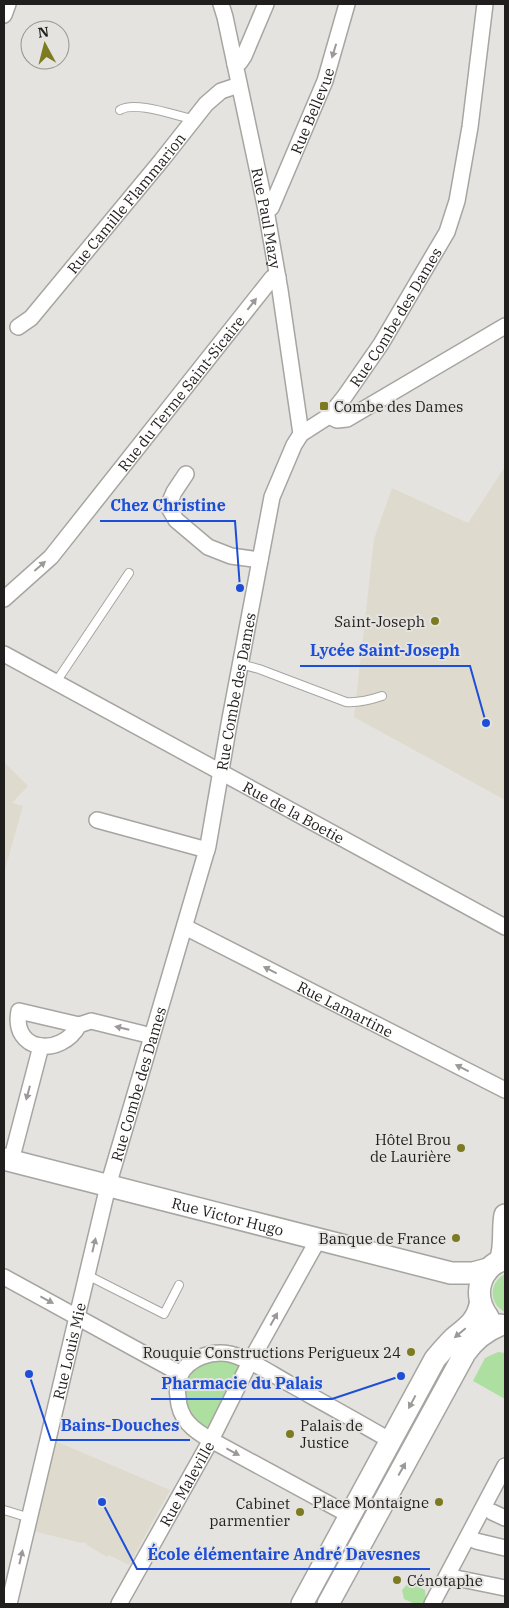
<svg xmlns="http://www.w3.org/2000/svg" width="509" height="1608" viewBox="0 0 509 1608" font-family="'IBM Plex Serif',serif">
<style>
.built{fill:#dedace}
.green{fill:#addfa0}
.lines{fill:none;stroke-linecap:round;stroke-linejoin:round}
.lane-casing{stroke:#a7a5a1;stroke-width:10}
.street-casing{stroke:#a7a5a1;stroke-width:18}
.secondary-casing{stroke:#a7a5a1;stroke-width:24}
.lane{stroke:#fff;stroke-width:8}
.street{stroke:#fff;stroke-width:15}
.secondary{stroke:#fff;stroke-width:21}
.oneway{fill:#9b9a99}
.poi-dot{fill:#7c7b22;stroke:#e5e3df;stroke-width:2}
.labels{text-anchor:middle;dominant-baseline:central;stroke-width:4;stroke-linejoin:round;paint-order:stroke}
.street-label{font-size:15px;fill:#201f1d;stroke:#e5e3df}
.poi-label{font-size:15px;fill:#201f1d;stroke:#e5e3df;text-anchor:end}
.leader{fill:none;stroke:#1d4ed8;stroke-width:2}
.callout-dot{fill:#1d4ed8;stroke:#e5e3df;stroke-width:2}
.callout-label{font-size:16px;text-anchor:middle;font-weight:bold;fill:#1d4ed8;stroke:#e5e3df;stroke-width:4;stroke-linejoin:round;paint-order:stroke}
</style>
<rect width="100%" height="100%" fill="#e5e3df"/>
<path class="built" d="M 505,467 L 505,800 L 354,717 L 374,539 L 392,488 L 468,523 Z
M 4,762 L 28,786 L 12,803 L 23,806 L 4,873 Z
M 55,1441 L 170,1490 L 129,1565 L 109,1555 L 107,1557 L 87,1545 L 87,1544 L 83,1542 L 82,1543 L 33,1531 Z"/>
<path class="green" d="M 505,1274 L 505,1312 C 489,1304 488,1283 505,1274 Z
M 498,1352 L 505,1353 L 505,1399 L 473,1381 L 485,1358 Z
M 223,1361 L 234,1363 L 242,1366 L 208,1430 C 203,1427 198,1425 195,1421 C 183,1409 181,1383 194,1371 C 202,1363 213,1362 223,1361 Z
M 409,1430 L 414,1433 L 369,1509 L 367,1506 L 404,1434 Z
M 409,1582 L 425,1590 L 426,1600 L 425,1604 L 415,1604 L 404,1599 L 402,1590 Z"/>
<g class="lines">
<g class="lane-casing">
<path id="lane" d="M 120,110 C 134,101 171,114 188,118 L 192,121
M 240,664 L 259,669 L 346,702 C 359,703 370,700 382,696
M 56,682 L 129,573
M 87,1275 L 164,1314 L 179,1285
M 4,1510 L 30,1518"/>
</g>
<g class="street-casing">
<g id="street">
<path id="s1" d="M 221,4 L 225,17 L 266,210 L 280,290 L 301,434"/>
<path d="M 4,15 L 8,4"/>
<path d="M 235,64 L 240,62 L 244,56 L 266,4"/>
<path id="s2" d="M 266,210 L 271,208 L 325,81 L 347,4"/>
<path id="s3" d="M 18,327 L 31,318 L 161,161 L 206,104 L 221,91 L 239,85"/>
<path d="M 329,416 L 337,420 L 347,419 L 505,326"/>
<path d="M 186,474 L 174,492 L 168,506 L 176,520 L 208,547 L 231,556 L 260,560"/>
<path id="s4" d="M 4,599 L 51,557 L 272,278 L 278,277"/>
<path id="s5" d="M 4,654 L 505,927"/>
<path d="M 97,820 L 207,850"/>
<path id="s6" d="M 185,927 L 505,1090"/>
<path d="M 79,1025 C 61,1058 11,1052 19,1011 L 79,1025 L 91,1021 L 152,1036"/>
<path d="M 11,1161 L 41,1046"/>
<path d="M 4,1277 L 181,1374"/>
<path d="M 492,1512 L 505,1518"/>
<path d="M 351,1516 L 211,1440 C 193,1430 179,1419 178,1397 C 177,1390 177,1381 180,1375 C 189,1358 212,1350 230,1354 C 250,1359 270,1373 288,1383 C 322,1402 357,1421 391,1441"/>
<path d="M 476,1541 L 505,1548"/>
<path d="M 456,1578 L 505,1588"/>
<path id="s7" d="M 9,1604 L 108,1186 L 208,846 L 229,724 L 272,497 L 294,445 L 301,434 L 329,416 L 345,396 L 381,344 L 447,232 L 457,201 L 470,127 L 485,4"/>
<path id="s8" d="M 119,1604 L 211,1440 L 250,1362 L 314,1247 L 316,1238"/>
<path d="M 432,1604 L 505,1466"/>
</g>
</g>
<g class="secondary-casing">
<g id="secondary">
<path id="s9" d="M 4,1159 L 451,1273 L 473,1273 L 488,1269"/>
<path d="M 500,1261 C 506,1246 502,1230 505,1215"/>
<path d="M 488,1317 C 472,1296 479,1267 505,1259"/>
<path d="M 302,1604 L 435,1359 C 441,1352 447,1345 454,1338 C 466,1328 477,1321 480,1305"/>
<path d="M 328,1604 L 465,1353 C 474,1340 485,1331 500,1325"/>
</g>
</g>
<use href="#lane" class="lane"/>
<use href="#street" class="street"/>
<use href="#secondary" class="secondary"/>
</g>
<defs><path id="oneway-solid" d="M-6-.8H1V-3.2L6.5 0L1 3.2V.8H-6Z" transform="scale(1.25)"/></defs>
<g class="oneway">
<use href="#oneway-solid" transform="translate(334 51) rotate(107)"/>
<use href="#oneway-solid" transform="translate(252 304) rotate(-52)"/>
<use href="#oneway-solid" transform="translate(40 566) rotate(-41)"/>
<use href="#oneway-solid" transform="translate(270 970) rotate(-153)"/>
<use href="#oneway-solid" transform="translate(122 1028) rotate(-167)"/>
<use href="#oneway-solid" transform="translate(462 1068) rotate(-153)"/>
<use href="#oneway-solid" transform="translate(28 1093) rotate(105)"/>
<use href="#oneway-solid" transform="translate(94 1245) rotate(-77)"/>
<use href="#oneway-solid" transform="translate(47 1300) rotate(28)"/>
<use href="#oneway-solid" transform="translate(274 1319) rotate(-61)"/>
<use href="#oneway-solid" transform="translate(460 1333) rotate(140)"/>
<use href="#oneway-solid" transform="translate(412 1402) rotate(118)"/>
<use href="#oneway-solid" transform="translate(233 1452) rotate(28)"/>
<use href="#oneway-solid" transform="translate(402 1469) rotate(-61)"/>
<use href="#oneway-solid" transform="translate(21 1557) rotate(-77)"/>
</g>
<g class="poi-dot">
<rect x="319" y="401" width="10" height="10" rx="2.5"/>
<circle cx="435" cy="621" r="5"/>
<circle cx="461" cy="1148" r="5"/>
<circle cx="456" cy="1238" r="5"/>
<circle cx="411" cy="1352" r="5"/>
<circle cx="290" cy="1434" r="5"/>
<circle cx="439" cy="1502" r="5"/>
<circle cx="300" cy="1512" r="5"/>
<circle cx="397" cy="1580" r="5"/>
</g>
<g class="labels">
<g class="street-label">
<text stroke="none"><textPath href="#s2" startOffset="111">Rue Bellevue</textPath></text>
<text stroke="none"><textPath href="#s3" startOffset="165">Rue Camille Flammarion</textPath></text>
<text stroke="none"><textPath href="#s1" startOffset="219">Rue Paul Mazy</textPath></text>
<text stroke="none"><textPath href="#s7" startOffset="1361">Rue Combe des Dames</textPath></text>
<text stroke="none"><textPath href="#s4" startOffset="272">Rue du Terme Saint-Sicaire</textPath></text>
<text stroke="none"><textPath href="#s7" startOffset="941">Rue Combe des Dames</textPath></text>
<text stroke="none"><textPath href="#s5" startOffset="330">Rue de la Boetie</textPath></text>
<text stroke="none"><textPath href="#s6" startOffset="180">Rue Lamartine</textPath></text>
<text stroke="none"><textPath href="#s7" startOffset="536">Rue Combe des Dames</textPath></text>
<text stroke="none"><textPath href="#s9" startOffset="231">Rue Victor Hugo</textPath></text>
<text stroke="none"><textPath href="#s7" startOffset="260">Rue Louis Mie</textPath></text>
<text stroke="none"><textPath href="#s8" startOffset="138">Rue Maleville</textPath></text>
</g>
<g class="poi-label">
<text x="334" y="406" text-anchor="start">Combe des Dames</text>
<text x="425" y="621">Saint-Joseph</text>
<text x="451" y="1139">Hôtel Brou<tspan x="451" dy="17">de Laurière</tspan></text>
<text x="446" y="1238">Banque de France</text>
<text x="401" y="1352">Rouquie Constructions Perigueux 24</text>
<text x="300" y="1425" text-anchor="start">Palais de<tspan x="300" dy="17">Justice</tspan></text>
<text x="429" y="1502">Place Montaigne</text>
<text x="290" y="1503">Cabinet<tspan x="290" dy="17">parmentier</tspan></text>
<text x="407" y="1580" text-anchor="start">Cénotaphe</text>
</g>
</g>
<path class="leader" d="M240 588L235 521H100M486 723L470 666H300M401 1376L332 1399H151M29 1374L51 1440H190M102 1502L137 1569H430"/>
<g class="callout-dot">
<circle cx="240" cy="588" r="5"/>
<circle cx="486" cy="723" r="5"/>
<circle cx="401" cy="1376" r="5"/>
<circle cx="29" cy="1374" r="5"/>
<circle cx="102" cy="1502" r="5"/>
</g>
<g class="callout-label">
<text x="168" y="511">Chez Christine</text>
<text x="385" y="656">Lycée Saint-Joseph</text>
<text x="242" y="1389">Pharmacie du Palais</text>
<text x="120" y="1431">Bains-Douches</text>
<text x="284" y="1560">École élémentaire André Davesnes</text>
</g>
<rect width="509" height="1608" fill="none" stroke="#201f1d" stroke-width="10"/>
<g transform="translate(45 45) rotate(353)"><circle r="24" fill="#e5e3df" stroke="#969591"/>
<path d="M0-4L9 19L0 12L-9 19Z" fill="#7c7b22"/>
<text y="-8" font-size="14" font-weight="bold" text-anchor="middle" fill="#201f1d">N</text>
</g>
</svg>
